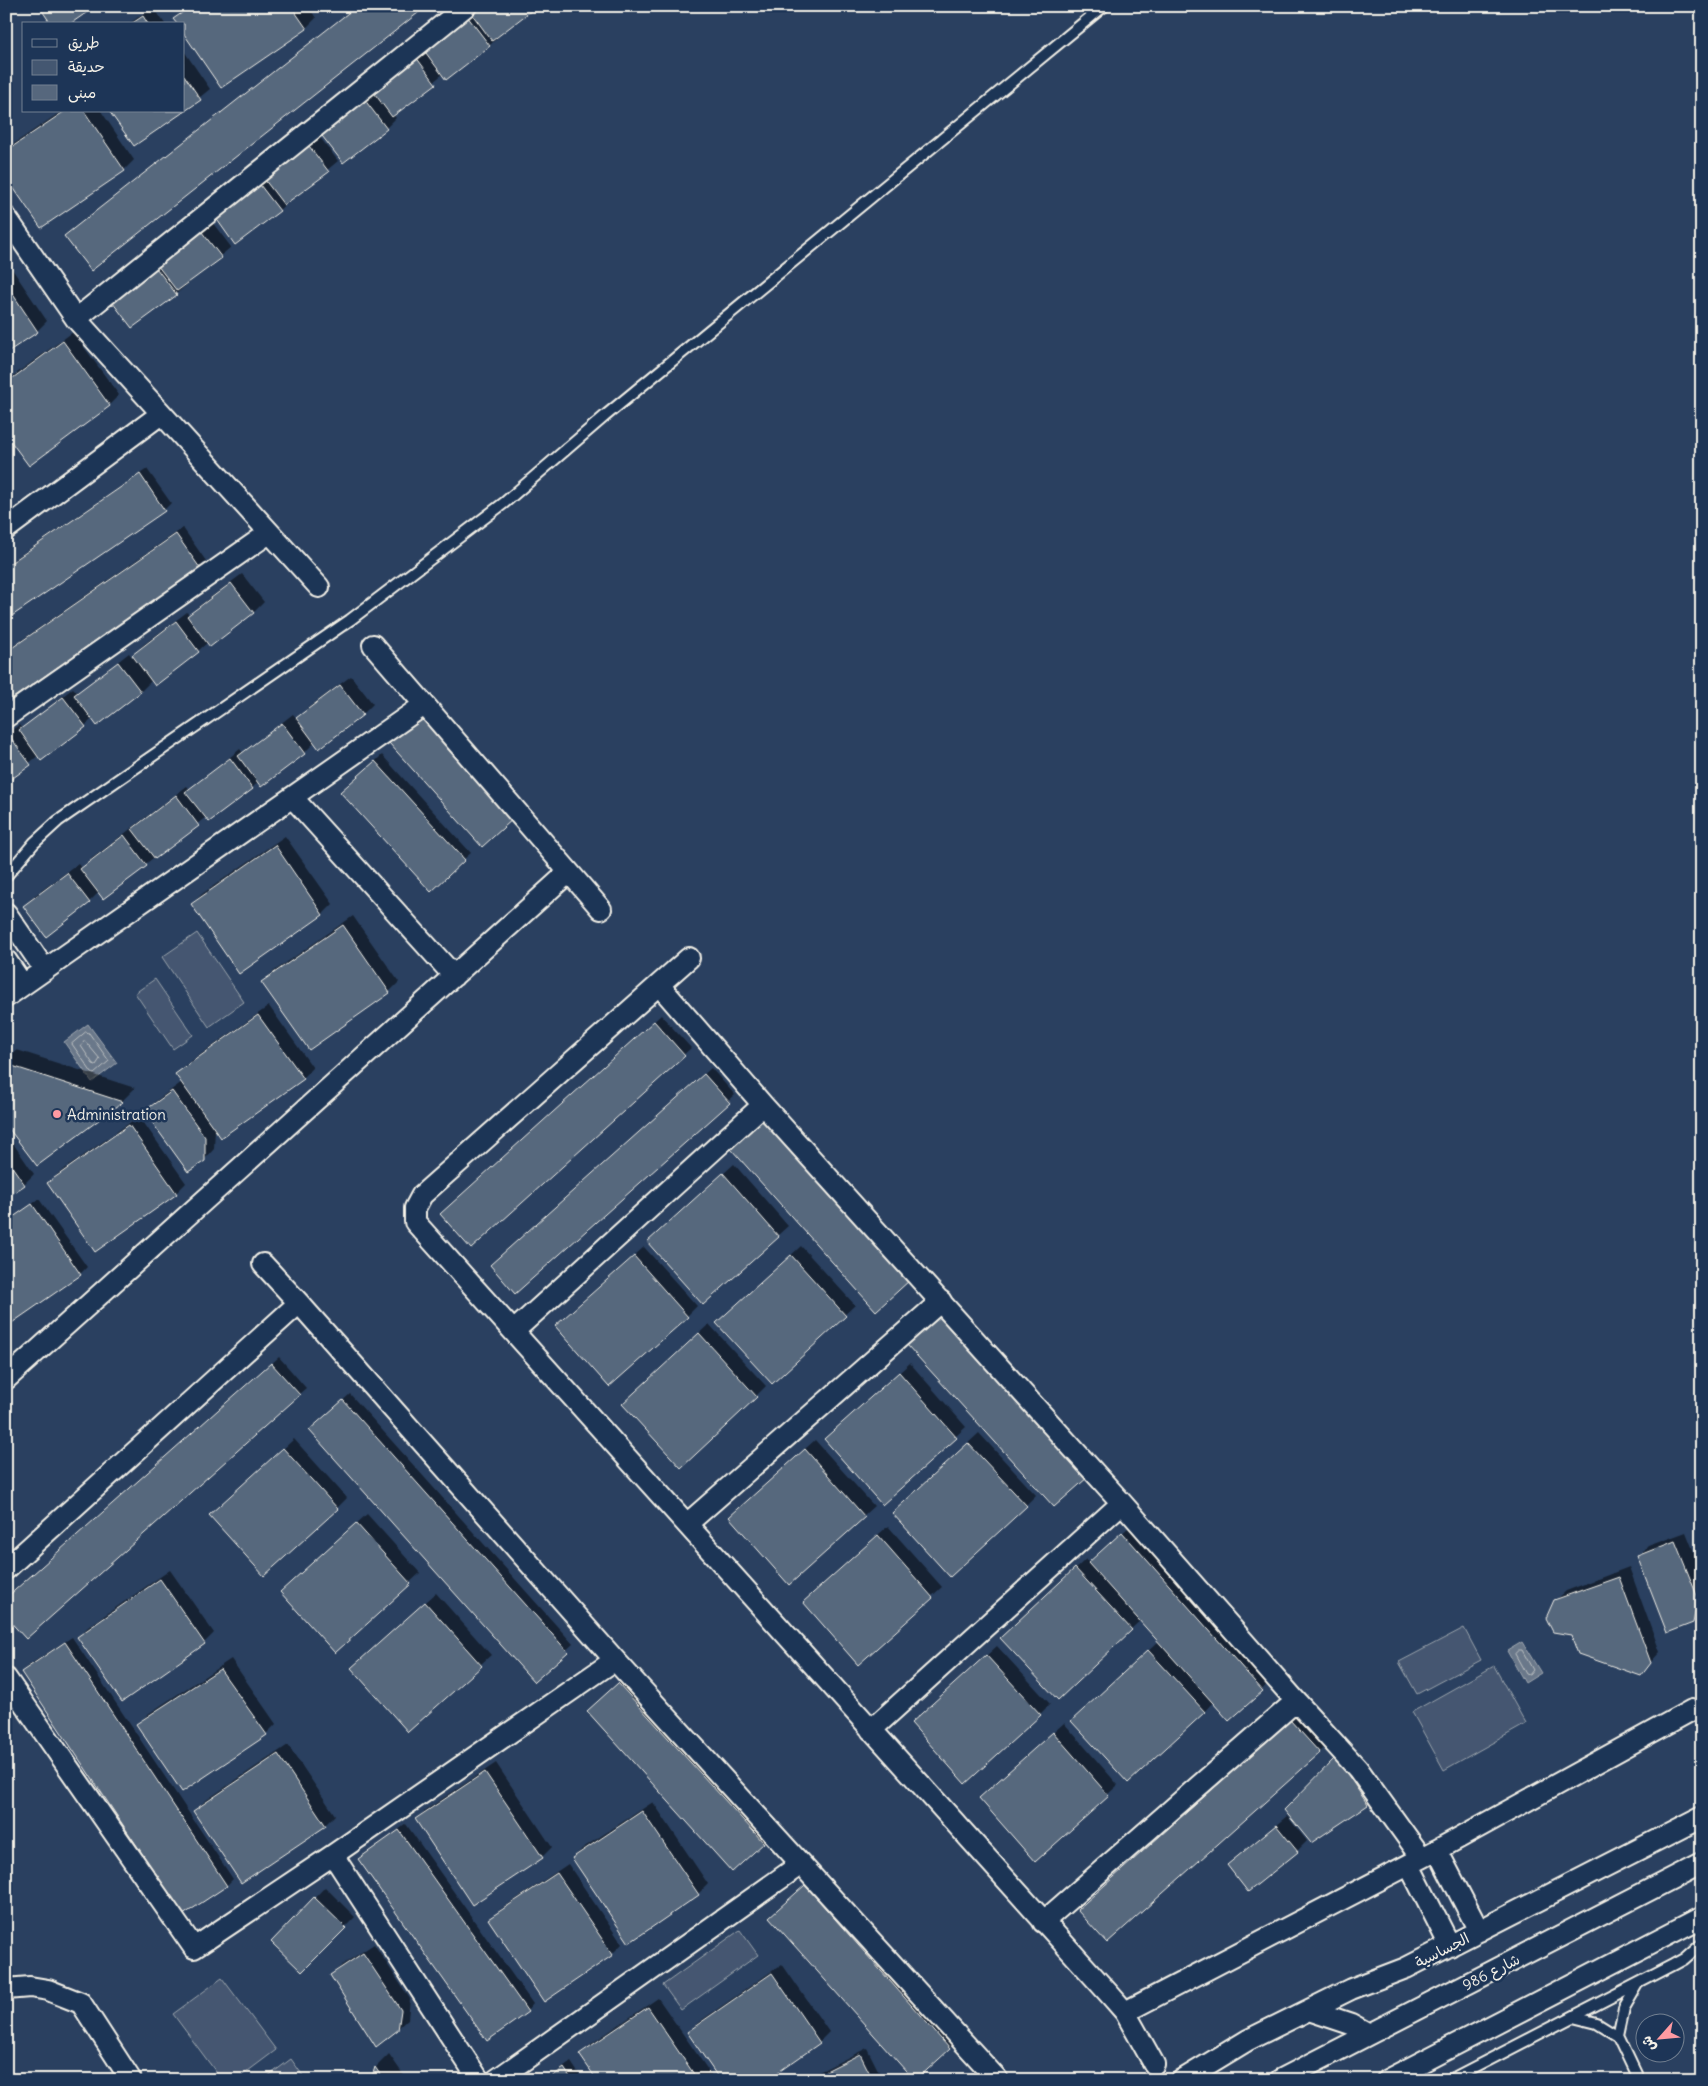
<svg xmlns="http://www.w3.org/2000/svg" width="1708" height="2086" viewBox="0 0 1708 2086" font-family="Delius,'Playpen Sans Arabic',sans-serif">
<style>
.green{fill:#445771;stroke:#9ca4ac}
.water{fill:#6a788a;stroke:#a1a8b0}
.shadow{fill:#0007}
.lines{fill:none;stroke-linecap:round;stroke-linejoin:round}
.shore{stroke:#bdc1c2;stroke-width:1}
.building{fill:#56677d;stroke:#f4f1e8}
.lane-casing{stroke:#f4f1e8;stroke-width:14}
.street-casing{stroke:#f4f1e8;stroke-width:24}
.lane{stroke:#1d3557;stroke-width:10}
.street{stroke:#1d3557;stroke-width:20}
.poi-dot{fill:#ff9aa2;stroke:#1d3557;stroke-width:2}
.labels{text-anchor:middle;dominant-baseline:central;stroke-width:5;stroke-linejoin:round;paint-order:stroke}
.poi-label{font-size:15px;fill:#f4f1e8;stroke:#1d3557;text-anchor:start}
.street-label{font-size:15px;fill:#f4f1e8;stroke:#1d3557}
</style>
<rect width="100%" height="100%" fill="#2a4060"/>
<filter id="ink" filterUnits="userSpaceOnUse"><feTurbulence type="fractalNoise" baseFrequency=".02" numOctaves="2"/><feDisplacementMap in="SourceGraphic" scale="10" xChannelSelector="R" yChannelSelector="G"/><feConvolveMatrix kernelMatrix="1 2 1 2 8 2 1 2 1" color-interpolation-filters="sRGB"/></filter>
<g filter="url(#ink)">
<path class="green" d="M 197,933 L 244,1002 L 209,1027 L 162,957 Z
M 155,979 L 193,1035 L 173,1049 L 135,993 Z
M 1464,1628 L 1481,1660 L 1417,1694 L 1399,1662 Z
M 1494,1666 L 1526,1724 L 1444,1770 L 1412,1712 Z
M 740,1930 L 758,1955 L 681,2010 L 663,1985 Z
M 222,1978 L 276,2050 L 236,2080 L 222,2080 L 173,2014 Z
M 291,2059 L 306,2080 L 263,2080 Z"/>
<path class="water" d="M 88,1024 L 117,1063 L 92,1082 L 64,1042 Z
M 1522,1642 L 1541,1673 L 1525,1683 L 1507,1651 Z"/>
<path class="shadow" d="M 153,6 L 165,24 L 129,24 Z
M 189,6 L 308,6 L 316,18 L 306,28 L 221,86 L 184,31 L 184,24 L 175,19 Z
M 475,6 L 536,6 L 498,34 L 500,35 L 490,45 L 443,74 L 393,114 L 396,118 L 386,128 L 321,132 Z
M 184,51 L 210,89 L 184,110 Z
M 62,111 L 101,111 L 134,160 L 124,170 L 6,174 L 6,149 Z
M 316,132 L 338,161 L 279,210 L 214,214 Z
M 209,218 L 231,247 L 176,294 L 111,298 Z
M 6,260 L 47,321 L 37,331 L 6,352 Z
M 73,332 L 119,395 L 109,405 L 6,433 L 6,381 Z
M 147,469 L 171,503 L 164,510 L 6,618 L 6,565 Z
M 183,528 L 206,561 L 199,567 L 6,701 L 6,651 Z
M 242,574 L 264,602 L 254,612 L 210,645 L 208,642 L 198,651 L 152,680 L 140,692 L 93,718 L 85,726 L 39,755 L 6,782 L 6,734 L 19,725 L 22,729 L 73,688 L 78,693 L 129,653 L 132,657 L 143,645 L 187,612 L 189,616 L 199,606 Z
M 351,676 L 373,704 L 363,714 L 315,742 L 304,753 L 261,785 L 258,782 L 252,788 L 206,817 L 103,897 L 99,892 L 89,902 L 24,906 L 34,896 L 78,864 L 82,869 L 91,859 L 187,786 L 190,790 L 240,749 L 243,753 L 293,714 L 297,719 L 308,708 Z
M 382,755 L 471,853 L 464,859 L 349,786 Z
M 285,836 L 333,904 L 323,914 L 240,972 L 192,904 L 202,894 Z
M 353,916 L 399,982 L 389,992 L 263,982 L 273,972 Z
M 269,1006 L 313,1068 L 303,1078 L 215,1128 L 214,1149 L 204,1160 L 146,1111 L 156,1101 L 182,1082 L 177,1074 L 187,1064 Z
M 661,1015 L 691,1048 L 471,1247 L 448,1207 Z
M 17,1050 L 135,1088 L 122,1101 L 37,1164 L 6,1123 L 6,1058 Z
M 711,1068 L 735,1095 L 516,1292 L 498,1259 Z
M 139,1116 L 186,1183 L 176,1193 L 49,1183 L 59,1173 Z
M 6,1133 L 34,1174 L 24,1184 L 6,1197 Z
M 734,1164 L 788,1226 L 703,1303 L 659,1232 Z
M 39,1199 L 87,1267 L 80,1274 L 6,1325 L 6,1222 Z
M 801,1246 L 855,1305 L 772,1383 L 728,1313 Z
M 644,1247 L 697,1306 L 687,1316 L 566,1316 Z
M 709,1324 L 766,1386 L 756,1396 L 634,1394 Z
M 279,1357 L 306,1388 L 299,1394 L 6,1598 Z
M 910,1363 L 966,1427 L 882,1503 L 836,1429 Z
M 350,1394 L 573,1644 L 534,1680 L 317,1424 Z
M 979,1433 L 1036,1495 L 1026,1505 L 903,1503 Z
M 294,1439 L 347,1498 L 337,1508 L 221,1506 Z
M 815,1440 L 874,1506 L 789,1583 L 740,1507 Z
M 367,1514 L 420,1573 L 336,1651 L 292,1582 Z
M 888,1526 L 942,1587 L 858,1663 L 814,1592 Z
M 1129,1527 L 1268,1683 L 1262,1690 L 1213,1702 L 1204,1712 L 1083,1711 L 1159,1641 L 1141,1620 L 1131,1629 L 1012,1628 L 1086,1559 L 1089,1563 Z
M 1686,1532 L 1702,1572 L 1702,1613 L 1692,1622 L 1638,1556 L 1648,1546 Z
M 1629,1567 L 1660,1652 L 1640,1674 L 1572,1634 L 1555,1601 L 1566,1591 Z
M 170,1570 L 214,1633 L 204,1643 L 78,1637 L 88,1627 Z
M 436,1593 L 491,1655 L 408,1730 L 363,1658 Z
M 72,1637 L 233,1879 L 227,1885 L 184,1914 L 22,1672 L 29,1665 Z
M 997,1646 L 1050,1704 L 1040,1714 L 923,1713 Z
M 231,1659 L 276,1724 L 266,1734 L 182,1790 L 138,1724 L 148,1714 Z
M 626,1677 L 769,1836 L 763,1842 L 595,1705 Z
M 1298,1714 L 1325,1746 L 1319,1752 L 1086,1904 Z
M 1064,1723 L 1118,1785 L 1035,1861 L 990,1789 Z
M 288,1745 L 335,1815 L 325,1825 L 194,1811 L 205,1801 Z
M 1346,1748 L 1377,1794 L 1367,1804 L 1312,1842 Z
M 496,1763 L 552,1847 L 542,1857 L 416,1819 L 427,1809 Z
M 653,1802 L 708,1884 L 698,1894 L 629,1941 L 573,1858 L 583,1848 Z
M 1287,1816 L 1307,1841 L 1297,1851 L 1228,1865 Z
M 406,1824 L 533,2004 L 527,2011 L 360,1859 Z
M 568,1864 L 622,1944 L 612,1954 L 490,1920 L 500,1910 Z
M 812,1880 L 956,2042 L 915,2079 L 777,1911 Z
M 325,1887 L 355,1917 L 302,1971 L 272,1942 Z
M 374,1944 L 410,1999 L 408,2019 L 397,2029 L 332,1975 L 342,1965 Z
M 782,1964 L 829,2032 L 819,2042 L 764,2080 L 688,2032 L 699,2022 Z
M 658,1998 L 715,2080 L 598,2080 L 581,2055 L 591,2044 Z
M 867,2048 L 883,2080 L 803,2080 Z
M 389,2054 L 407,2080 L 373,2080 L 376,2067 Z
M 571,2062 L 583,2080 L 546,2080 Z"/>
<g class="lines">
<path class="shore" d="M 86,1032 L 89,1033 L 109,1061 L 94,1074 L 92,1073 L 72,1044 Z
M 85,1041 L 100,1059 L 96,1065 L 93,1064 L 81,1046 Z
M 1519,1650 L 1522,1650 L 1533,1670 L 1529,1675 L 1526,1674 L 1515,1654 Z"/>
</g>
<path class="building" d="M 39,6 L 96,6 L 70,24 L 51,24 Z
M 192,6 L 291,6 L 307,29 L 221,88 L 184,34 L 184,24 L 177,24 L 173,19 Z
M 357,6 L 421,6 L 423,9 L 91,271 L 64,236 Z
M 474,6 L 535,6 L 536,7 L 492,41 L 469,10 Z
M 143,16 L 148,24 L 131,24 Z
M 467,16 L 490,46 L 446,80 L 423,49 Z
M 413,53 L 436,84 L 392,117 L 369,86 Z
M 184,75 L 201,100 L 134,146 L 109,111 L 184,111 Z
M 364,99 L 387,129 L 343,163 L 319,132 Z
M 65,111 L 84,111 L 125,171 L 41,228 L 6,177 L 6,151 Z
M 306,142 L 329,172 L 284,205 L 261,175 Z
M 257,181 L 280,211 L 235,245 L 213,214 Z
M 198,227 L 222,258 L 177,291 L 154,261 Z
M 153,264 L 177,295 L 132,328 L 109,298 Z
M 6,284 L 38,332 L 6,353 Z
M 63,341 L 110,406 L 29,466 L 6,435 L 6,383 Z
M 140,474 L 165,511 L 6,620 L 6,566 Z
M 176,534 L 200,568 L 6,703 L 6,652 Z
M 231,583 L 254,613 L 210,647 L 187,616 Z
M 176,621 L 199,652 L 155,686 L 132,655 Z
M 118,662 L 141,692 L 97,726 L 74,695 Z
M 340,685 L 363,715 L 319,749 L 296,718 Z
M 63,697 L 86,727 L 41,761 L 19,730 Z
M 421,714 L 514,818 L 482,847 L 389,743 Z
M 282,723 L 305,754 L 261,787 L 238,756 Z
M 8,734 L 31,765 L 6,783 L 6,735 Z
M 230,758 L 253,789 L 209,822 L 185,792 Z
M 375,761 L 465,860 L 431,892 L 340,792 Z
M 176,795 L 199,826 L 155,859 L 132,829 Z
M 124,835 L 147,866 L 103,899 L 80,869 Z
M 275,845 L 323,915 L 239,974 L 191,904 Z
M 67,873 L 90,903 L 46,937 L 23,906 Z
M 343,925 L 390,993 L 309,1050 L 261,982 Z
M 258,1015 L 304,1079 L 221,1138 L 175,1074 Z
M 654,1021 L 685,1056 L 471,1249 L 440,1214 Z
M 6,1064 L 123,1102 L 37,1166 L 6,1125 Z
M 704,1074 L 730,1103 L 515,1294 L 490,1265 Z
M 172,1091 L 205,1137 L 205,1161 L 188,1172 L 144,1111 Z
M 764,1119 L 910,1280 L 876,1311 L 731,1149 Z
M 129,1125 L 177,1194 L 95,1252 L 47,1183 Z
M 6,1158 L 25,1185 L 6,1198 Z
M 723,1173 L 779,1237 L 703,1305 L 647,1242 Z
M 32,1204 L 81,1275 L 6,1327 L 6,1222 Z
M 791,1255 L 846,1316 L 772,1384 L 716,1323 Z
M 634,1256 L 688,1317 L 609,1387 L 555,1326 Z
M 940,1314 L 1088,1477 L 1054,1507 L 907,1345 Z
M 699,1333 L 757,1397 L 681,1468 L 622,1404 Z
M 271,1363 L 300,1395 L 26,1639 L 6,1617 L 6,1598 Z
M 899,1372 L 957,1438 L 882,1505 L 824,1439 Z
M 343,1400 L 568,1652 L 534,1682 L 309,1430 Z
M 968,1443 L 1027,1506 L 950,1577 L 892,1513 Z
M 283,1448 L 338,1509 L 264,1576 L 209,1515 Z
M 805,1449 L 865,1517 L 789,1585 L 729,1517 Z
M 356,1523 L 411,1584 L 335,1653 L 280,1592 Z
M 1122,1532 L 1263,1691 L 1229,1721 L 1088,1563 Z
M 878,1535 L 933,1598 L 858,1665 L 803,1602 Z
M 1675,1541 L 1698,1598 L 1693,1623 L 1667,1633 L 1637,1556 Z
M 1075,1568 L 1132,1630 L 1058,1700 L 1000,1638 Z
M 1619,1577 L 1651,1663 L 1641,1676 L 1578,1654 L 1571,1635 L 1553,1632 L 1546,1618 L 1554,1600 Z
M 160,1579 L 205,1644 L 122,1702 L 77,1637 Z
M 425,1602 L 482,1666 L 408,1732 L 351,1668 Z
M 65,1642 L 227,1886 L 183,1915 L 21,1672 Z
M 1148,1650 L 1205,1712 L 1128,1783 L 1071,1721 Z
M 986,1655 L 1041,1715 L 965,1784 L 911,1723 Z
M 220,1669 L 267,1735 L 182,1792 L 136,1724 Z
M 618,1683 L 764,1843 L 732,1872 L 587,1711 Z
M 1290,1720 L 1320,1753 L 1107,1943 L 1077,1910 Z
M 1053,1732 L 1109,1796 L 1035,1862 L 979,1798 Z
M 278,1754 L 326,1826 L 241,1883 L 193,1811 Z
M 1336,1757 L 1368,1805 L 1311,1843 L 1284,1810 Z
M 485,1772 L 543,1858 L 472,1905 L 415,1819 Z
M 642,1811 L 699,1895 L 629,1943 L 572,1858 Z
M 1276,1825 L 1298,1852 L 1248,1892 L 1227,1865 Z
M 399,1830 L 528,2012 L 487,2041 L 358,1859 Z
M 557,1873 L 613,1955 L 544,2002 L 488,1919 Z
M 805,1885 L 950,2049 L 916,2080 L 914,2080 L 769,1917 Z
M 314,1897 L 346,1928 L 302,1972 L 271,1942 Z
M 363,1953 L 401,2010 L 398,2030 L 376,2047 L 330,1975 Z
M 772,1973 L 820,2043 L 767,2080 L 720,2080 L 687,2032 Z
M 648,2007 L 698,2080 L 597,2080 L 579,2054 Z
M 860,2054 L 873,2080 L 808,2080 Z
M 375,2067 L 384,2080 L 371,2080 Z
M 564,2068 L 572,2080 L 547,2080 Z"/>
<g class="lines">
<g class="lane-casing">
<path id="lane" d="M 6,876 L 34,843 L 58,821 L 350,620 L 504,503 L 605,416 L 1104,6
M 1573,2017 L 1597,2023 L 1618,2036 L 1636,2074
M 1618,2036 L 1624,2008 L 1638,1984
M 1450,2080 L 1673,1965 L 1684,1959 L 1702,1943"/>
</g>
<g class="street-casing">
<path id="street" d="M 6,217 L 76,319 L 319,587
M 76,319 L 466,6
M 6,529 L 161,414
M 373,645 L 601,909
M 6,717 L 269,533
M 292,797 L 454,976
M 6,913 L 45,970
M 689,958 L 422,1195 L 415,1208 L 415,1222 L 1111,1996 L 1125,2012 L 1154,2064
M 6,960 L 23,985
M 659,985 L 763,1105 L 1122,1503 L 1296,1701 L 1358,1769 L 1422,1858
M 6,997 L 424,705
M 263,1264 L 299,1303 L 615,1660 L 998,2080
M 514,1331 L 763,1105
M 6,1379 L 569,872
M 687,1524 L 941,1301
M 6,1569 L 299,1303
M 6,1678 L 194,1948 L 333,1855 L 615,1660
M 871,1730 L 1122,1503
M 1437,1850 L 1479,1931
M 333,1855 L 479,2080
M 1409,1865 L 1450,1946
M 1043,1922 L 1296,1701
M 6,1989 L 30,1987 L 48,1990 L 81,2003 L 131,2080
M 1309,2010 L 1351,2024 L 1369,2034
M 1125,2012 L 1437,1850 L 1692,1710
M 496,2080 L 801,1864
M 1182,2080 L 1248,2040 L 1351,1989 L 1406,1968 L 1702,1817
M 1280,2080 L 1702,1863
M 1387,2080 L 1702,1917"/>
</g>
<use href="#lane" class="lane"/>
<use href="#street" class="street"/>
</g>
</g>
<circle class="poi-dot" cx="57" cy="1114" r="5"/>
<g class="labels">
<g class="poi-label">
<text x="67" y="1114">Administration</text>
</g>
<g class="street-label">
<text transform="translate(1442 1950) rotate(-27)">الجساسية</text>
<text transform="translate(1491 1972) rotate(-27)">شارع 986</text>
</g>
</g>
<rect width="1708" height="2086" fill="none" stroke="#1d3557" stroke-width="25"/>
<rect x="12" y="12" width="1683" height="2061" fill="none" stroke="#f4f1e8" stroke-width="2" filter="url(#ink)"/>
<rect x="22" y="22" width="162" height="90" fill="#1d3557" stroke="#738091"/>
<rect x="32" y="39" width="25" height="8" fill="#1d3557" stroke="#738091"/>
<text x="68" y="48" font-size="15" fill="#f4f1e8">طريق</text>
<rect x="32" y="60" width="25" height="15" fill="#445771" stroke="#738091"/>
<text x="68" y="72" font-size="15" fill="#f4f1e8">حديقة</text>
<rect x="32" y="85" width="25" height="15" fill="#56677d" stroke="#738091"/>
<text x="68" y="98" font-size="15" fill="#f4f1e8">مبنى</text>
<g transform="translate(1660 2038) rotate(243)"><circle r="24" fill="#1d3557" stroke="#738091"/>
<path d="M0-4L9 19L0 12L-9 19Z" fill="#ff9aa2"/>
<text y="-8" font-size="14" font-weight="bold" text-anchor="middle" fill="#f4f1e8">ش</text>
</g>
</svg>
